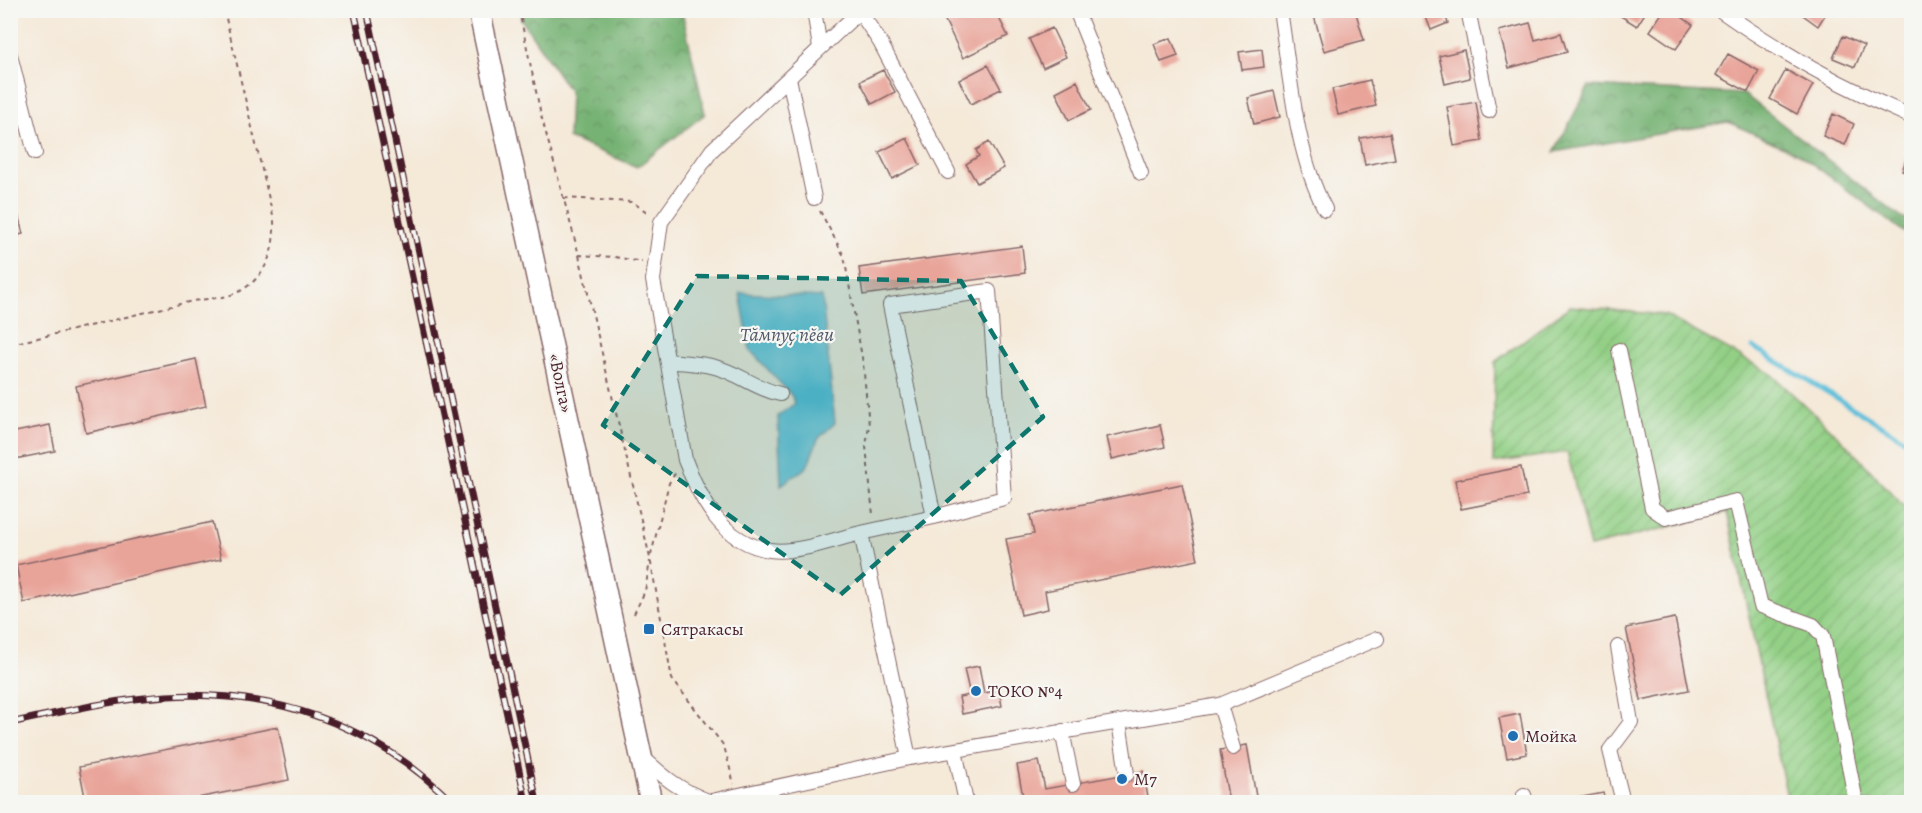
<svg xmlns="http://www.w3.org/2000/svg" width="1922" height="813" viewBox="0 0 1922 813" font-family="Alegreya,serif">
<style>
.forest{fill:url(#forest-crowns);stroke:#60684f;stroke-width:1.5}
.garden{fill:url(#garden-furrows);stroke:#6e7858;stroke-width:1.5}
.water{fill:#5cbfda;stroke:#536f82;stroke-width:1.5}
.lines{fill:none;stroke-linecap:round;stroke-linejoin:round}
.stream{stroke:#5cbfda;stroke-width:4.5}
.building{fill:#e9a49a}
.minor-casing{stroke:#866668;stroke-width:16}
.highway-casing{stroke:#866668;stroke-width:24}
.path{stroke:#866668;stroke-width:2;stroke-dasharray:4.5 4.5;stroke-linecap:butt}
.minor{stroke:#fff;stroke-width:14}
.highway{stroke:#fff;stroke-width:21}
.rail-casing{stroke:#4a1f2b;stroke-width:7}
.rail{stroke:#f6f6f2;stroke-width:4.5;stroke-dasharray:14;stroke-linecap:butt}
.marked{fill:#0f766e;fill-opacity:0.2;stroke:#0f766e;stroke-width:4.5;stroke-dasharray:12 8;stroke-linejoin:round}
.poi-dot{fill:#1f6fb2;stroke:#f6f6f2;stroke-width:2}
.labels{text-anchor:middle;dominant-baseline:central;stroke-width:4.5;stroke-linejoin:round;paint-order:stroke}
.street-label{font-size:18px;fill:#4a1f2b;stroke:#f6f6f2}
.poi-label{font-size:18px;fill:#4a1f2b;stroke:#f6f6f2;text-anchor:start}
.water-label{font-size:20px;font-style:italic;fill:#505768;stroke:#f6f6f2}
</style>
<defs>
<pattern id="forest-crowns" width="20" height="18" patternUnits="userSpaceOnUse" patternTransform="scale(1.5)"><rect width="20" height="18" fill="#76b273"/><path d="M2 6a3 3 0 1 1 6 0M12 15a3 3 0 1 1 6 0" fill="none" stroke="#63905f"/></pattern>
<pattern id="garden-furrows" width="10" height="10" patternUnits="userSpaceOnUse" patternTransform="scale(1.5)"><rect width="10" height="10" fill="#93d086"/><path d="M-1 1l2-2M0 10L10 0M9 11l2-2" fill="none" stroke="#80b274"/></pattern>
</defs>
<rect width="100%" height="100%" fill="#f6f6f2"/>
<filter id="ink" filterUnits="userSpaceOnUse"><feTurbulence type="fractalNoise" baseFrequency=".0167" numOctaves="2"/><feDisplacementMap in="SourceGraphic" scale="12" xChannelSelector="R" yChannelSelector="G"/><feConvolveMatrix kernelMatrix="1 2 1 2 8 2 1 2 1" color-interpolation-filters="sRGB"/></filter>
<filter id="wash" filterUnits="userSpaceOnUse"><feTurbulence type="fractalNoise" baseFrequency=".008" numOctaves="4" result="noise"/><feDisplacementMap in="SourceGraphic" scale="24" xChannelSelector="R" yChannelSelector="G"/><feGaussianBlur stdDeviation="1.35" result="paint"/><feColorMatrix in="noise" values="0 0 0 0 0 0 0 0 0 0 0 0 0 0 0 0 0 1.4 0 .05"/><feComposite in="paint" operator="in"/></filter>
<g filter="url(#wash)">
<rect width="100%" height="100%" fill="#f5e9d8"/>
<path class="forest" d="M 523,11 L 682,11 L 705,114 L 637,167 L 568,138 L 570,92 L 521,19 Z
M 1589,86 L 1744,94 L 1903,219 L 1911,219 L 1911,233 L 1904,232 L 1799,154 L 1728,122 L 1554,152 Z"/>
<path class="garden" d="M 1570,306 L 1665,315 L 1770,373 L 1843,441 L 1911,514 L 1911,802 L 1788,802 L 1727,512 L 1590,547 L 1567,452 L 1493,463 L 1495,362 Z"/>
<path class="water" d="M 740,293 L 822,297 L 835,423 L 818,439 L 807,467 L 781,485 L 778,416 L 794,404 L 792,396 L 750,350 Z"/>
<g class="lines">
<path class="stream" d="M 1753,347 L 1912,444"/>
</g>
<g id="blocks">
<path class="building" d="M 944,10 L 995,10 L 1008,36 L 963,58 L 941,12 Z
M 1335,10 L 1355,10 L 1364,40 L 1324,51 L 1314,16 Z
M 1428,10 L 1443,10 L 1448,23 L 1431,30 L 1424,12 Z
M 1622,10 L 1647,10 L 1637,26 L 1619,15 Z
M 1664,10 L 1672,10 L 1693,25 L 1676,49 L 1650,31 Z
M 1796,10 L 1828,10 L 1818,26 Z
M 1530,23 L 1535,40 L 1561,33 L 1567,52 L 1509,68 L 1499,31 Z
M 1052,28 L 1066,57 L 1043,68 L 1029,39 Z
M 1843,36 L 1864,46 L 1855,67 L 1833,58 Z
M 1171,38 L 1178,56 L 1161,62 L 1154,44 Z
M 1262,49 L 1264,67 L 1242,70 L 1239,52 Z
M 1464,50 L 1470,78 L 1445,84 L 1439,56 Z
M 1728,54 L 1759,71 L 1748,92 L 1716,75 Z
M 988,65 L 1001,89 L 971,104 L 959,80 Z
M 883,70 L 895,92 L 872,104 L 860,81 Z
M 1786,70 L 1813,85 L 1797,114 L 1770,99 Z
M 1370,80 L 1376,106 L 1338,115 L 1332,89 Z
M 1077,81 L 1091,110 L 1069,120 L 1056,92 Z
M 1274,91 L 1280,117 L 1254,124 L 1248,98 Z
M 1476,102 L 1482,141 L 1454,146 L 1447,107 Z
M 1833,114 L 1854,124 L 1845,145 L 1823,136 Z
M 1390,133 L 1395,159 L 1365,165 L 1360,138 Z
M 907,138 L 920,165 L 892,179 L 879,152 Z
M 989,142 L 1004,168 L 977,183 L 966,164 L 979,156 L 976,150 Z
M 1911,146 L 1912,146 L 1912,175 L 1902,171 Z
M 10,183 L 23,234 L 10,237 Z
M 1022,246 L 1025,273 L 863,295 L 859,268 Z
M 196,359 L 206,406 L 86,433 L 76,386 Z
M 50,425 L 55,451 L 10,460 L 10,433 Z
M 1160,425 L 1165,447 L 1112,459 L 1107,437 Z
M 1521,467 L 1527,496 L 1461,509 L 1455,480 Z
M 1182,484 L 1198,560 L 1045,591 L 1048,609 L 1021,615 L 1006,539 L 1034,534 L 1030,515 Z
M 212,522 L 221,559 L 24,603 L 16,565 Z
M 1675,618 L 1689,690 L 1641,700 L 1626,628 Z
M 979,666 L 984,693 L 999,690 L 1002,706 L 962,714 L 959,697 L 970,695 L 964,669 Z
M 1520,714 L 1527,754 L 1507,758 L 1499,718 Z
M 278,727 L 289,780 L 177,802 L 86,802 L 79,767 Z
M 1247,745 L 1257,802 L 1229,802 L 1220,750 Z
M 1039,761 L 1045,789 L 1143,771 L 1149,802 L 1024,802 L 1017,765 Z
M 1603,793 L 1606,802 L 1561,802 L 1561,801 Z"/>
</g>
</g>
<g filter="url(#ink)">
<use href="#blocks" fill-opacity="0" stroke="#866668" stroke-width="1.5"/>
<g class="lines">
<g class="minor-casing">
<path id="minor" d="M 814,10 L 820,48
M 861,10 L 712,150 L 661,222 L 653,280 L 685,460 C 701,501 723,543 770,550 C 798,554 834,539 861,533 L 909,758
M 1076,10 L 1141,173
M 1280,10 C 1290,73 1295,152 1325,209
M 1468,10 L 1489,111
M 1720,10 C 1781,53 1844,88 1912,117
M 860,12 L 880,42 L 948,172
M 10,55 L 35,153
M 789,78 L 814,198
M 1619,350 L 1652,508 L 1666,518 L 1736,501 L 1761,606 L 1813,625 L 1823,636 L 1856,802
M 668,361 C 683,363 700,363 715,367 C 739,373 756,389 780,394
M 861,533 L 934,517 L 1004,498 L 989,291 L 890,305 L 934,517
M 1618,647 L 1631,722 L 1610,750 L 1623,802
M 1220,705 L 1233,748
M 1119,722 L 1127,774
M 1062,731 L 1073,784
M 955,751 L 966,802
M 641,756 C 665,778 680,791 711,802
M 1524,795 L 1526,802
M 707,802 L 909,758 L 1220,705 L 1377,639"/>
</g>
<g class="highway-casing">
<path id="highway" d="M 479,10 L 651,802"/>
</g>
<path class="path" d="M 519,10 L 541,115 L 579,255 L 615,257 L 642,262
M 564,198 L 632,202 L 650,214
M 820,211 L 844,256 L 863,363 L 869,425 L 866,446 L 873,515
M 579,255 L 650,558 L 672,679 L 724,746 L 734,784
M 10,344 C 72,331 132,315 193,301 C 210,298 227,299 242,290 C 268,274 275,249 274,220 L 224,10
M 651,555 L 669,483 L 676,472
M 634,614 L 645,591 L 650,561"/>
<use href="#minor" class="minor"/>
<use href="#highway" class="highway"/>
<g class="rail-casing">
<path id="rail" d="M 354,10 L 526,802
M 367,10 L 537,802
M 10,723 C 62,712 114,699 167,696 C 277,690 374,725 452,802"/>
</g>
<use href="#rail" class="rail"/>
</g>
</g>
<path class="marked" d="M 697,276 L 961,281 L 1043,417 L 840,595 L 603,425 Z"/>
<g class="poi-dot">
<rect x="643" y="623" width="12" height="12" rx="3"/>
<circle cx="976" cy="691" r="6"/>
<circle cx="1513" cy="736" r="6"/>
<circle cx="1122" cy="779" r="6"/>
</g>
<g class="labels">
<g class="street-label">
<text transform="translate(561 383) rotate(78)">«Волга»</text>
</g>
<g class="poi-label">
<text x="661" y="629">Сятракасы</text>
<text x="988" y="691">ТОКО №4</text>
<text x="1525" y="736">Мойка</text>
<text x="1134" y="779">М7</text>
</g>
<g class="water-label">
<text x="787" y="334">Тӑмпуҫ пӗви</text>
</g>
</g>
<rect width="1922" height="813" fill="none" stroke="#f6f6f2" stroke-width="36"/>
</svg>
